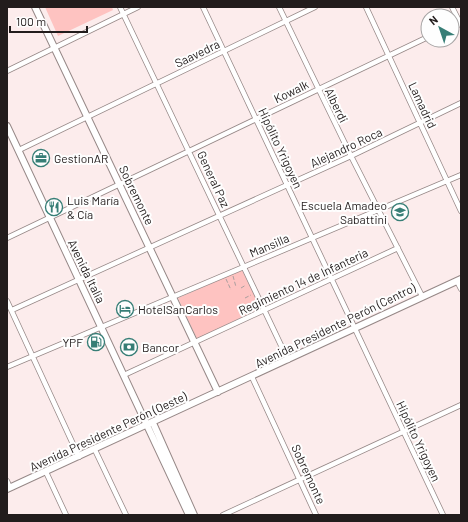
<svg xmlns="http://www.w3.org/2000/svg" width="468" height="522" viewBox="0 0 468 522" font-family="Barlow,sans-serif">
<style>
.green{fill:#fec3c1}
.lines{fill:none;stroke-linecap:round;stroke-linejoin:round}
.street-casing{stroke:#968887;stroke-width:6}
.secondary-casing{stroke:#968887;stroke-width:8}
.path{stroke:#aa9e9e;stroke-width:1;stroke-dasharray:4 2;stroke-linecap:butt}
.street{stroke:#fff;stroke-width:4.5}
.secondary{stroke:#fff;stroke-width:6}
.labels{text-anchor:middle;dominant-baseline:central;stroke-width:4;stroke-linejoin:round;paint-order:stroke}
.street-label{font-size:12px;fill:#221c1c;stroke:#fefefe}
.poi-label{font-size:12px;fill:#221c1c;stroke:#fefefe;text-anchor:start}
</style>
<rect width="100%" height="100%" fill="#fcecec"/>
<path class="green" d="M 45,7 L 112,7 L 113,10 L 58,36 Z
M 242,270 L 261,308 L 197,339 L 178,298 Z"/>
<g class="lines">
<g class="street-casing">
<path id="street" d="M 120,7 L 288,360
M 203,7 L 443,515
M 279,7 L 351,156 L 422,296
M 366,7 L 461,211
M 452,7 L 461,25
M 452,25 L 461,21
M 7,71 L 138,7
M 19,150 L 315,7
M 7,238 L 428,37
M 457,281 L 461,289
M 7,301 L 79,457
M 12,310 L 351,156 L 461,103
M 7,367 L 461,175
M 124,375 L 398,248
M 252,377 L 316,515
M 95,450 L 126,515
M 46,472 L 66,515
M 7,481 L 10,488
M 223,515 L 461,405"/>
</g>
<g class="secondary-casing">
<path id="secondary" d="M 35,7 L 218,392
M 7,126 L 189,515
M 153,423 L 194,515
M 7,489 L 461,279"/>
</g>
<path class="path" d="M 233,276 L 236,287
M 226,279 L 231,290
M 241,288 L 246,285
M 245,298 L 251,295"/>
<use href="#street" class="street"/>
<use href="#secondary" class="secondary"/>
</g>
<defs>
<g id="office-ring" transform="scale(0.9)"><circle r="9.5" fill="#fefefe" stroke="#377e76" stroke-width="1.5"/><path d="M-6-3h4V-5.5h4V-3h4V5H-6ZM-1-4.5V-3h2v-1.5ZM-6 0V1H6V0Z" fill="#377e76"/></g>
<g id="restaurant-ring" transform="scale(0.9)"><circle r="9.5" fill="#fefefe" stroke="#377e76" stroke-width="1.5"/><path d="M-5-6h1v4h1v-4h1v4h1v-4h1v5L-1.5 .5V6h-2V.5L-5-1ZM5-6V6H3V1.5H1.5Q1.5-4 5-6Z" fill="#377e76"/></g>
<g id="school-ring" transform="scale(0.9)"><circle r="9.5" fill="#fefefe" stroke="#377e76" stroke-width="1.5"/><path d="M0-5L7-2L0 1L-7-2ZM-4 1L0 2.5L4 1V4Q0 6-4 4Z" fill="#377e76"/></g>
<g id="hotel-ring" transform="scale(0.9)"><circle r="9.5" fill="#fefefe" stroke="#377e76" stroke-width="1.5"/><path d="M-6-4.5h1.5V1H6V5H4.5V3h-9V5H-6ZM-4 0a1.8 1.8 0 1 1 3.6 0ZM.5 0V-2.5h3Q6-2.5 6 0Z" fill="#377e76"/></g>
<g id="fuel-ring" transform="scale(0.9)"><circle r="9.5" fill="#fefefe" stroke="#377e76" stroke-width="1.5"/><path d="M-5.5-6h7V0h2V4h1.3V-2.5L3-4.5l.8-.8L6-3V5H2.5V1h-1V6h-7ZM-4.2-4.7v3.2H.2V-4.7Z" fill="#377e76"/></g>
<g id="bank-ring" transform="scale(0.9)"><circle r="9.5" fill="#fefefe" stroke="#377e76" stroke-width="1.5"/><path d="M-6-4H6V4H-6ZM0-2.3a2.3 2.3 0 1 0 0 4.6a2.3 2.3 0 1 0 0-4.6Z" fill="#377e76"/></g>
</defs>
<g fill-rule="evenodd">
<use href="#office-ring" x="41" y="158"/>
<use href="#restaurant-ring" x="54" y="207"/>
<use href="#school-ring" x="400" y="212"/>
<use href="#hotel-ring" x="125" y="309"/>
<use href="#fuel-ring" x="96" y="342"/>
<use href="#bank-ring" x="129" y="347"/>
</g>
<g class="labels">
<g class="street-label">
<text transform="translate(197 53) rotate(-26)">Saavedra</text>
<text transform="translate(291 91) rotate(-26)">Kowalk</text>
<text transform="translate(337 105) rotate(64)">Alberdi</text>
<text transform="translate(423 105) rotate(65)">Lamadrid</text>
<text transform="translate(346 147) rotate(-25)">Alejandro Roca</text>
<text transform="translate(281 148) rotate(65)">Hipólito Yrigoyen</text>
<text transform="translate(214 179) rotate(65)">General Paz</text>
<text transform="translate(137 195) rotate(64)">Sobremonte</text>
<text transform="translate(269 245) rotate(-23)">Mansilla</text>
<text transform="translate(87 271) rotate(64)">Avenida Italia</text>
<text transform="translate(303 281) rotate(-25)">Regimiento 14 de Infanteria</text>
<text transform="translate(335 325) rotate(-26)">Avenida Presidente Perón (Centro)</text>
<text transform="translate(108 431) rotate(-25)">Avenida Presidente Perón (Oeste)</text>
<text transform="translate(419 441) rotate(65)">Hipólito Yrigoyen</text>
<text transform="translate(309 474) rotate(65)">Sobremonte</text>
</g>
<g class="poi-label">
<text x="54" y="158">GestionAR</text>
<text x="67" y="200">Luis María<tspan x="67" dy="14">&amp; Cía</tspan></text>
<text x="387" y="205" text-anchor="end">Escuela Amadeo<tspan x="387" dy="14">Sabattini</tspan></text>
<text x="138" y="309">HotelSanCarlos</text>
<text x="83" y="342" text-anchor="end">YPF</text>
<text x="142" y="347">Bancor</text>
</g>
</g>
<rect width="468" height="522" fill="none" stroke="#221c1c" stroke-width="16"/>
<g transform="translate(440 28) rotate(320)"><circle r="19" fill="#fefefe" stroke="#a6a4a4"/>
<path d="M0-3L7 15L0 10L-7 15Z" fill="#377e76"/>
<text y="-6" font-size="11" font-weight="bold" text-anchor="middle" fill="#221c1c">N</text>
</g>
<path d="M10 26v6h77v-6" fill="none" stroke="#221c1c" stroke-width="2"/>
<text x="16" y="26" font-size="12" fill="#221c1c" stroke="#fefefe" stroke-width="3" paint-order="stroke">100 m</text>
</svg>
